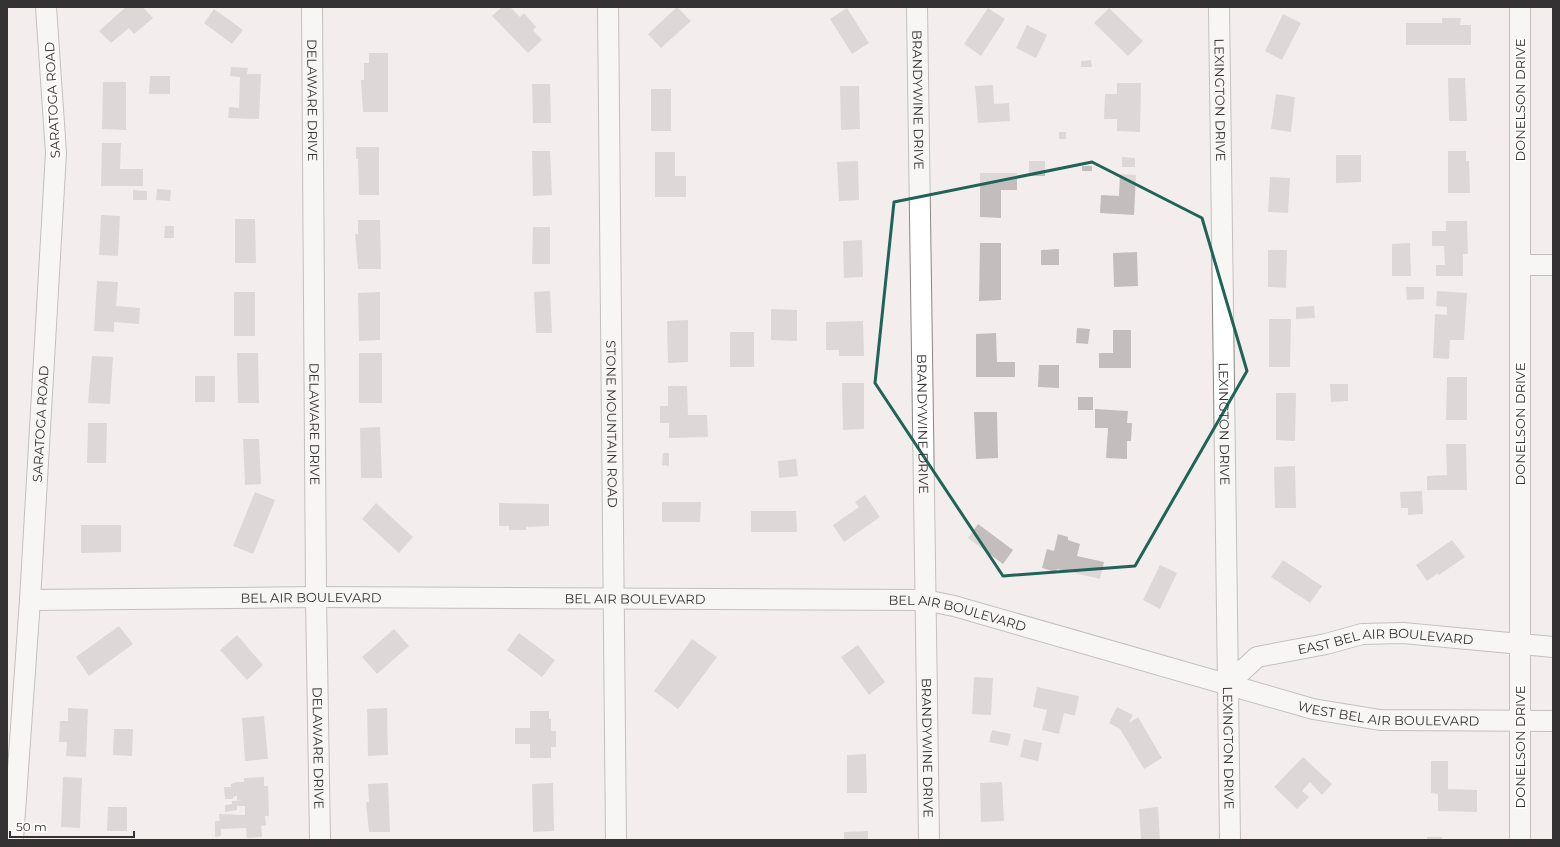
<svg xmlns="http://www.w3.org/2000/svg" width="1560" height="847" viewBox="0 0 1560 847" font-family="Montserrat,sans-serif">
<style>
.building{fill:#c3bdbd}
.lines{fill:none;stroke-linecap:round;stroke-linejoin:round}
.minor-casing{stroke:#8a8685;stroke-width:22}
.minor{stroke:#fff;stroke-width:20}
.marked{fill:none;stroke:#1f6456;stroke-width:3;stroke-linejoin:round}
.labels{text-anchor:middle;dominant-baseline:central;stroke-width:4;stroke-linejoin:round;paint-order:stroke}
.street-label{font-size:13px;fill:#343232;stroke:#fffcfb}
</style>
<rect width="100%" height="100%" fill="#f3eeed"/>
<path class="building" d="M 126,7 L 143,7 L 153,18 L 134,34 L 129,28 L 111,43 L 99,31 Z
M 502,7 L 510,7 L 520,17 L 524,13 L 536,27 L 533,30 L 542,40 L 528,53 L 492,16 Z
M 677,7 L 691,21 L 661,48 L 648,34 Z
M 847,8 L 869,43 L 852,54 L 830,19 Z
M 988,8 L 1005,19 L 981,56 L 964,44 Z
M 1109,8 L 1143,41 L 1128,56 L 1094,23 Z
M 214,9 L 243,30 L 232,44 L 204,23 Z
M 1283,14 L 1301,23 L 1282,60 L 1265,51 Z
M 1442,18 L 1461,18 L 1460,25 L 1471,25 L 1471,45 L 1406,45 L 1406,23 L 1442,23 Z
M 1027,25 L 1047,35 L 1036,58 L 1016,48 Z
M 369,53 L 388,53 L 388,112 L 363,112 L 361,80 L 364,80 L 364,63 L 369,63 Z
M 1091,60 L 1092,67 L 1081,67 L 1081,61 Z
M 231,67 L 248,68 L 247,74 L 261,74 L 259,119 L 228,118 L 229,107 L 239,108 L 240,77 L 230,76 Z
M 150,76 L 170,76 L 170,94 L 149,94 Z
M 1448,78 L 1465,78 L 1467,121 L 1449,121 Z
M 103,82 L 126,82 L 126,130 L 102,129 Z
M 1117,83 L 1141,83 L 1140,132 L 1117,131 L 1117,119 L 1104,119 L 1105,94 L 1117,94 Z
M 532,84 L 550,84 L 551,123 L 533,123 Z
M 993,85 L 994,104 L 1009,103 L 1010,121 L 978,123 L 975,86 Z
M 840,86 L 859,86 L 860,129 L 841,130 Z
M 651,89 L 671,89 L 671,131 L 651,131 Z
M 1276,94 L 1295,97 L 1291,132 L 1271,129 Z
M 1059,132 L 1066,132 L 1066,139 L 1059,139 Z
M 102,143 L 121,143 L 120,169 L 143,169 L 143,186 L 101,186 Z
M 356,147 L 379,147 L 379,195 L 359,195 L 358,159 L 356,159 Z
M 532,151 L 550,151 L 552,195 L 533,196 Z
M 1448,151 L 1466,151 L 1466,161 L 1469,161 L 1470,193 L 1448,193 Z
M 655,152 L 675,152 L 675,176 L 686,176 L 686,197 L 655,197 Z
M 1336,155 L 1361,155 L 1361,182 L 1336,183 Z
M 1122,157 L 1135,158 L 1135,167 L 1122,167 Z
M 858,161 L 859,200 L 839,201 L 837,162 Z
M 1029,161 L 1045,161 L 1045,176 L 1029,176 Z
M 1082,166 L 1092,166 L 1092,171 L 1082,171 Z
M 980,173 L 1017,173 L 1017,190 L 1001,190 L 1001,218 L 980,217 Z
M 1120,174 L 1136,175 L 1134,215 L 1100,213 L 1101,195 L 1119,196 Z
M 1270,177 L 1290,178 L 1288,213 L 1268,212 Z
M 157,189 L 171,190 L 170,201 L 156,200 Z
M 133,190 L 147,191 L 147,200 L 133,200 Z
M 101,215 L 120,216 L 118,256 L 99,255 Z
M 235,219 L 255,219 L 256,263 L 235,263 Z
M 358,220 L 380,220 L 381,269 L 358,269 L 355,234 L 358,234 Z
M 1446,221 L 1467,221 L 1468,254 L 1463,254 L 1463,276 L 1436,276 L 1436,265 L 1445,265 L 1444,246 L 1432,246 L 1432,231 L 1446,231 Z
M 165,226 L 174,226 L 174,238 L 164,238 Z
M 533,227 L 550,227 L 550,264 L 532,264 Z
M 862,240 L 863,277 L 844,278 L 843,241 Z
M 980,243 L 1001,243 L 1001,300 L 979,301 Z
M 1410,243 L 1411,276 L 1392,276 L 1392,244 Z
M 1059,249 L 1059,265 L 1041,265 L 1041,250 Z
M 1268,250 L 1287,250 L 1286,288 L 1268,287 Z
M 1137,252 L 1138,286 L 1114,287 L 1113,253 Z
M 97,281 L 118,282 L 116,306 L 140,308 L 139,324 L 114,322 L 114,332 L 94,331 Z
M 1406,287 L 1424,287 L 1424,299 L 1407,300 Z
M 550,291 L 552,333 L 536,333 L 534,292 Z
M 1437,291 L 1467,293 L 1464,340 L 1450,340 L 1449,359 L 1433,358 L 1435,314 L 1447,315 L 1447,307 L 1436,306 Z
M 234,292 L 255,292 L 255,336 L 234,336 Z
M 380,292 L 380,340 L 359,341 L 358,293 Z
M 1314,306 L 1315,318 L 1296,319 L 1296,307 Z
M 771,309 L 797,310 L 797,341 L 771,340 Z
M 1269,319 L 1291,319 L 1290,367 L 1269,367 Z
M 688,320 L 688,362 L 668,363 L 667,321 Z
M 863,321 L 864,356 L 839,356 L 839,350 L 826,350 L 826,322 Z
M 1077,328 L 1090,329 L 1088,344 L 1076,343 Z
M 1113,330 L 1131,330 L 1131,368 L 1099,368 L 1099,353 L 1113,353 Z
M 730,332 L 754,332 L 754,367 L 730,367 Z
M 996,333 L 997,362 L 1015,362 L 1015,377 L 976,377 L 976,334 Z
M 237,353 L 258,353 L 259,403 L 238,403 Z
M 359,353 L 382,353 L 382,403 L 359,403 Z
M 92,356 L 113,357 L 110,404 L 88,403 Z
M 1039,365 L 1059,365 L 1059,388 L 1038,387 Z
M 195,376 L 215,376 L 215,402 L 195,402 Z
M 1447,377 L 1467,377 L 1467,420 L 1446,420 Z
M 842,383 L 864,383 L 864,429 L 843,430 Z
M 1330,384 L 1348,384 L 1348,401 L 1331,402 Z
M 668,386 L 687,386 L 688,415 L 707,415 L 708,437 L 669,438 L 669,423 L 660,423 L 660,406 L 668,406 Z
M 1276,393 L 1296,393 L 1295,441 L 1276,440 Z
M 1078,397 L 1093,397 L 1093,410 L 1078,410 Z
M 1095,409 L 1128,411 L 1127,423 L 1132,423 L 1131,441 L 1127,441 L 1127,459 L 1106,458 L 1108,428 L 1095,428 Z
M 974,412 L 997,412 L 998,458 L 976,459 Z
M 88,423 L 107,423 L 106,463 L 87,463 Z
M 380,427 L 382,478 L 361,478 L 360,428 Z
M 243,439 L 259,439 L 261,484 L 245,485 Z
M 1446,444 L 1466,444 L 1467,490 L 1427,490 L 1427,476 L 1447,475 Z
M 663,453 L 669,453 L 669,466 L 662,465 Z
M 796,459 L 798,476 L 779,478 L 778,461 Z
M 1295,466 L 1296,508 L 1275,508 L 1274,467 Z
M 1422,491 L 1423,514 L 1408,515 L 1408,508 L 1401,508 L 1400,492 Z
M 255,492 L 275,500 L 253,554 L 233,546 Z
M 865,495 L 880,517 L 844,542 L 833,525 L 859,507 L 855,502 Z
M 662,502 L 701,502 L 700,522 L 662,522 Z
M 376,503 L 413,537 L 399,553 L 362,519 Z
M 499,503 L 549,504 L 549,526 L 526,527 L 526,530 L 509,530 L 509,526 L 499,526 Z
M 751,511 L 796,511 L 797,532 L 751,532 Z
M 978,524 L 1013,550 L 1003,564 L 968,538 Z
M 81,525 L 121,525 L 121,552 L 81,553 Z
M 1058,534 L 1068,537 L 1068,540 L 1080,544 L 1077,556 L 1104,562 L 1100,579 L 1057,569 L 1056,572 L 1042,568 L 1047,549 L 1054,551 Z
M 1452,540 L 1465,557 L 1439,575 L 1438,573 L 1427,581 L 1416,565 Z
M 1283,560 L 1322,586 L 1310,603 L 1271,577 Z
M 1160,565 L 1177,573 L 1160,609 L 1143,600 Z
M 119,626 L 133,644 L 89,676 L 76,657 Z
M 394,629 L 409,646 L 377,674 L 362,657 Z
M 519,633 L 555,660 L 542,677 L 507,650 Z
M 237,635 L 263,665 L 247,680 L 220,650 Z
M 692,639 L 717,657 L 678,709 L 654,691 Z
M 858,645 L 885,682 L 869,695 L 841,657 Z
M 974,677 L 993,678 L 991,715 L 972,714 Z
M 1037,687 L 1079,696 L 1075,716 L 1064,713 L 1059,734 L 1042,730 L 1047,710 L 1033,707 Z
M 1117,707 L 1133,715 L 1129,723 L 1138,717 L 1162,758 L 1144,769 L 1120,729 L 1109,723 Z
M 68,708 L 88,709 L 86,757 L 66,756 L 67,742 L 59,742 L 60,721 L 68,721 Z
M 387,708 L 388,755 L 368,756 L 367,709 Z
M 530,711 L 549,711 L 549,719 L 551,719 L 551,731 L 556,731 L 556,747 L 551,747 L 551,758 L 530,758 L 530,744 L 515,744 L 515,728 L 530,728 Z
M 264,716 L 268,759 L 245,761 L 242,718 Z
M 114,729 L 133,729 L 132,756 L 113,755 Z
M 992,730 L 1011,734 L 1008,746 L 989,742 Z
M 1024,739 L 1042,743 L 1038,761 L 1020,757 Z
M 866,754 L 867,793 L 847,793 L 847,755 Z
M 1303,757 L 1332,784 L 1322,795 L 1310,782 L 1302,791 L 1309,797 L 1297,809 L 1274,787 Z
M 1431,761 L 1448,761 L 1448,789 L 1477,790 L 1477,812 L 1438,811 L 1438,794 L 1431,793 Z
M 63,777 L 82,778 L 80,828 L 61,827 Z
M 264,777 L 264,786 L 268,786 L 269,816 L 265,816 L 266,825 L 261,826 L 262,837 L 247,838 L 246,828 L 221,829 L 221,836 L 215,837 L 215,821 L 220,821 L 219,814 L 245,815 L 245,806 L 237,806 L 237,810 L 225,812 L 225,805 L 232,804 L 232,801 L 245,800 L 237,800 L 237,796 L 233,797 L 233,799 L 225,799 L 224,787 L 231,787 L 231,784 L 237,782 L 244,782 L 244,778 Z
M 1002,782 L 1004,821 L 981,822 L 980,783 Z
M 388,783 L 390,832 L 369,832 L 366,802 L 369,802 L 368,784 Z
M 553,783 L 554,831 L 533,832 L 532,784 Z
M 108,807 L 127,807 L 127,831 L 107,831 Z
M 1158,807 L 1160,840 L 1141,840 L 1139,809 Z
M 868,831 L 868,840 L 844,840 L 844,832 Z
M 1427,837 L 1442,837 L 1442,840 L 1427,840 Z"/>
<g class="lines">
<g class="minor-casing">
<g id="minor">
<path id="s1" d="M 312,7 L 316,597 L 320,840"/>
<path id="s2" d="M 608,7 L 616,840"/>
<path id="s3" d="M 917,7 L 929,840"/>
<path id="s4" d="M 1219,7 L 1230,840"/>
<path d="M 1520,7 L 1520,840"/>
<path d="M 1520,265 L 1553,265"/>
<path id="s5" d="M 30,600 L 316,597 L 925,600 L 954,606 L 1313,709 L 1380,720 L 1553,721"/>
<path id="s6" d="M 1228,684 L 1257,657 L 1326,644 L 1362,634 L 1403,633 L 1553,647"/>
<path id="s7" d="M 13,840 L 30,600 L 56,153 L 46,7"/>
</g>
</g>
<use href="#minor" class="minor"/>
</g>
<path d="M0 0H1560V847H0ZM 1092,162 L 1202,218 L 1247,371 L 1135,566 L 1003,576 L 875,383 L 894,202 Z" fill="#f3eeed" fill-opacity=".55" fill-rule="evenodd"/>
<path class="marked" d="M 1092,162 L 1202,218 L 1247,371 L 1135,566 L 1003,576 L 875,383 L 894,202 Z"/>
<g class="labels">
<g class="street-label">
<text transform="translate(52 100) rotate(-93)">SARATOGA ROAD</text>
<text stroke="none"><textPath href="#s1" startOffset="93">DELAWARE DRIVE</textPath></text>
<text stroke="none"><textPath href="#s3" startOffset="93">BRANDYWINE DRIVE</textPath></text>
<text stroke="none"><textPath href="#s4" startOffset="93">LEXINGTON DRIVE</textPath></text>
<text transform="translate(1520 100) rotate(-90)">DONELSON DRIVE</text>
<text stroke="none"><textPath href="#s2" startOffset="417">STONE MOUNTAIN ROAD</textPath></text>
<text stroke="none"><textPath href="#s4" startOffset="417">LEXINGTON DRIVE</textPath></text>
<text stroke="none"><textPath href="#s7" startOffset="417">SARATOGA ROAD</textPath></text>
<text stroke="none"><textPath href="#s1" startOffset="417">DELAWARE DRIVE</textPath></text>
<text stroke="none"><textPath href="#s3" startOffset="417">BRANDYWINE DRIVE</textPath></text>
<text transform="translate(1520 424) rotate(-90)">DONELSON DRIVE</text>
<text stroke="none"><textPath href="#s5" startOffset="281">BEL AIR BOULEVARD</textPath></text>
<text stroke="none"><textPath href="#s5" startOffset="605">BEL AIR BOULEVARD</textPath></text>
<text stroke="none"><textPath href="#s5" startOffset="929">BEL AIR BOULEVARD</textPath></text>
<text stroke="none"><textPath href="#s6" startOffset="170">EAST BEL AIR BOULEVARD</textPath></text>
<text stroke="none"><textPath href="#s5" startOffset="1374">WEST BEL AIR BOULEVARD</textPath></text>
<text stroke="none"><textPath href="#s1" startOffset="741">DELAWARE DRIVE</textPath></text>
<text stroke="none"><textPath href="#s3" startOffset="741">BRANDYWINE DRIVE</textPath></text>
<text stroke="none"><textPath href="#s4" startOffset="741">LEXINGTON DRIVE</textPath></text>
<text transform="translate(1520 747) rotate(-90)">DONELSON DRIVE</text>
</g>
</g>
<rect width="1560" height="847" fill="none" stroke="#343232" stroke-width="16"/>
<path d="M10 831v6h124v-6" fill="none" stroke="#343232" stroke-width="2"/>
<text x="16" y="831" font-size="12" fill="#343232" stroke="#fffcfb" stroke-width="3" paint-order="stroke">50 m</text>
</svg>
